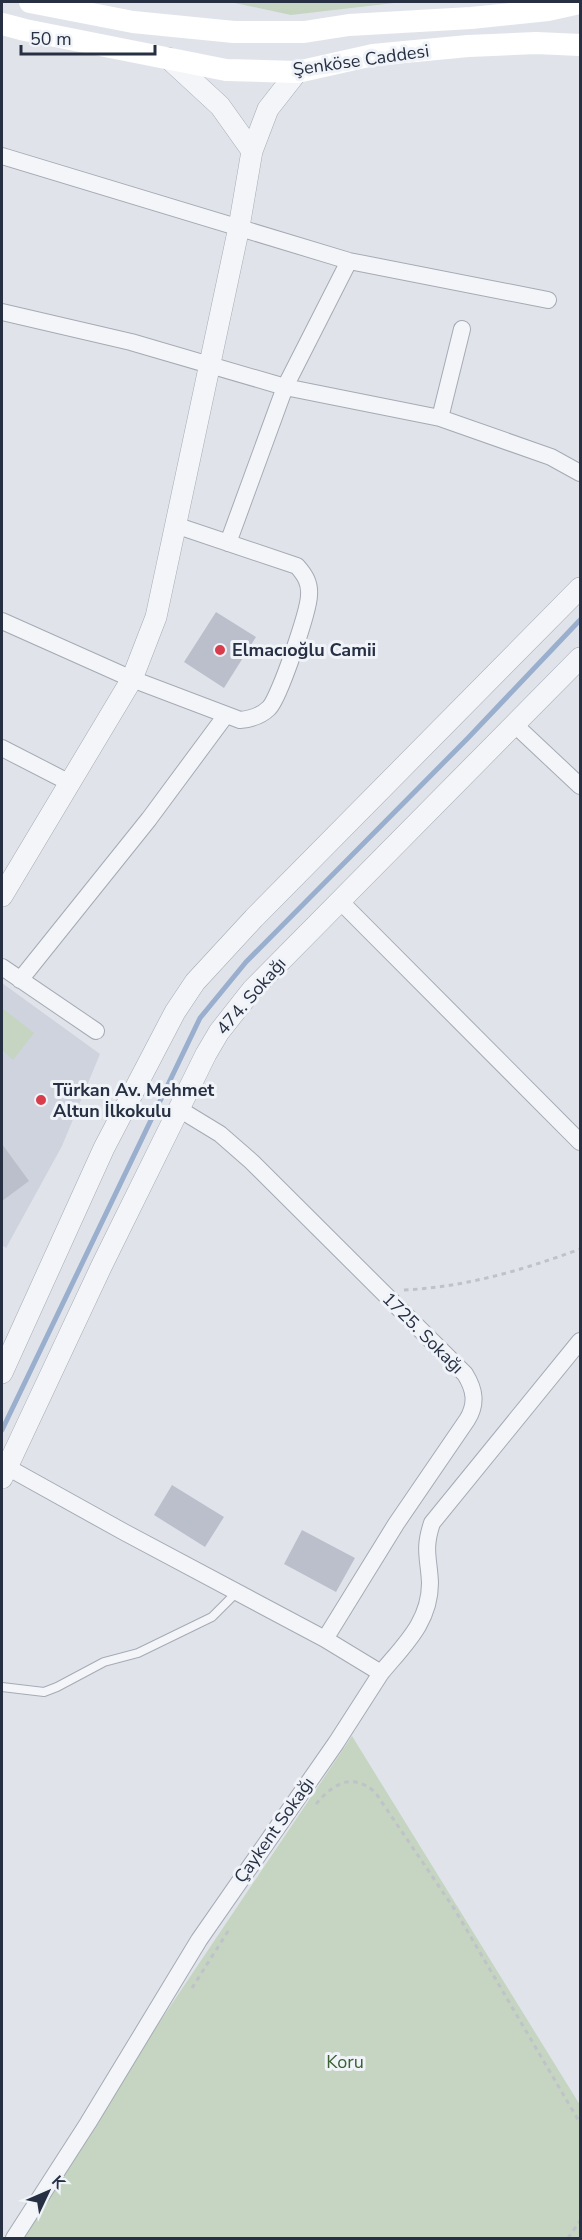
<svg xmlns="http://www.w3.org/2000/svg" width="582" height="2240" viewBox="0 0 582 2240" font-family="'Nunito Sans',sans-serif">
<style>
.built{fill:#ced3dd}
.green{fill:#c5d5c1}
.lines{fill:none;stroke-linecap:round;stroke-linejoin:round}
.stream{stroke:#99afcd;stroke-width:5}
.building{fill:#babfcb}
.service-casing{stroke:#a5aab5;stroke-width:10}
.minor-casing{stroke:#a5aab5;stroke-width:18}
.tertiary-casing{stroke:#a5aab5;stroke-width:22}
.path{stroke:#bfc2c9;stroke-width:3;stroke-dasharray:4.5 4.5;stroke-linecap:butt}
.service{stroke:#f4f5f8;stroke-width:8}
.minor{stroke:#f4f5f8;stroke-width:16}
.tertiary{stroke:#f4f5f8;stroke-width:21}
.secondary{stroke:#fff;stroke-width:22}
.poi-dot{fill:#d93c4b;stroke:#f0f3f8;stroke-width:2}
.labels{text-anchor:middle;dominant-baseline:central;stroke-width:6;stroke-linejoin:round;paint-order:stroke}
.street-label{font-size:18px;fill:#273043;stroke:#f0f3f8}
.poi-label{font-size:18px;font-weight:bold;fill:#273043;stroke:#f0f3f8;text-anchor:start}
.park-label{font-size:18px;fill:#3a6034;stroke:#f0f3f8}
</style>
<rect width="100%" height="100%" fill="#e0e4ea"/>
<path class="built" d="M 2,983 L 100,1054 L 62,1146 L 6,1248 L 2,1245 Z"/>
<path class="green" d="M 230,2 L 403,2 L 291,15 Z
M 2,1008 L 34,1033 L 13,1060 L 2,1050 Z
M 352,1736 L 580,2105 L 580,2238 L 22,2238 L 126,2072 Z"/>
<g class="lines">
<path class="stream" d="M 2,1430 L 200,1018 L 246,962 L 468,738 L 580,620"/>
</g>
<path class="building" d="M 216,612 L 256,637 L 224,688 L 184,662 Z
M 2,1144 L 29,1181 L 2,1201 Z
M 172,1485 L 224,1517 L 205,1547 L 154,1515 Z
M 302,1530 L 355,1558 L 336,1592 L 284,1564 Z"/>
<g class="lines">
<g class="service-casing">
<path id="service" d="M 2,1687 L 44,1692 L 57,1687 L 104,1662 L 138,1653 L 212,1617 L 237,1592"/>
</g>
<g class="minor-casing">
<path id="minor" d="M 2,156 L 349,261 L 548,300
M 2,312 L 131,342 L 285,387 L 440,418 L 551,457 L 580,473
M 440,418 L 462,329
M 228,543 L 285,387 L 349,261
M 2,621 L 132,679 L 240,720 C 251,719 261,716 269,708 C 279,699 309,610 309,595 C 310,583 305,575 297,566 L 175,525
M 514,724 L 580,786
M 2,748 L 70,783
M 340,901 L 580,1142
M 2,967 L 96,1031
M 20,980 L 149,819 L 226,715
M 179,1109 L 220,1134 L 252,1162 L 465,1374 C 475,1390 477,1404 467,1420 L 396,1524 L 325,1639
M 7,1467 L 124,1532 L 325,1639 L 381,1673 L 336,1743 L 199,1940 L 88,2123 L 14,2238
M 381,1673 C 404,1645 430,1622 430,1583 C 429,1558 423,1550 432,1523 L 580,1341"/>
</g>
<g class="tertiary-casing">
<path id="tertiary" d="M 168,58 L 220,106 L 252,151
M 2,896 L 132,679 L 156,617 L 239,227 L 252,151 L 268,109 L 297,72
M 2,1373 L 104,1148 L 175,1012 L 195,982 L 254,918 L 580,588
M 2,1478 L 102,1265 L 206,1054 L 219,1032 L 252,990 L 580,658"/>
</g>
<path class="path" d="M 404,1290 C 466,1287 523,1270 580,1249
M 316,1804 C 333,1784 351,1772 375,1792 L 455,1910 L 580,2123
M 192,1988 L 230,1928
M 568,2238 L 580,2221"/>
<use href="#service" class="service"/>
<use href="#minor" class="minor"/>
<use href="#tertiary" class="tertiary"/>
<path class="secondary" d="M 30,2 L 133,22 L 234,32 L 304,32 L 349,25 L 471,18 L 548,10 L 580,3
M 2,24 L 25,30 L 226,70 L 297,72 L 373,55 L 468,46 L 536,43 L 580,45"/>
</g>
<g class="poi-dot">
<circle cx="220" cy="650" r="6"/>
<circle cx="41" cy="1100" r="6"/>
</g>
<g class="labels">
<g class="street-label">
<text transform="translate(361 60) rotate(-8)">Şenköse Caddesi</text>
<text transform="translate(251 996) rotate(-49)">474. Sokağı</text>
<text transform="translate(423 1333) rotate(45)">1725. Sokağı</text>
<text transform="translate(274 1830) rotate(-55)">Çaykent Sokağı</text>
</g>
<g class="poi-label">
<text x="232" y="650">Elmacıoğlu Camii</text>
<text x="53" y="1090">Türkan Av. Mehmet<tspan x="53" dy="21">Altun İlkokulu</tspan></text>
</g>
<g class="park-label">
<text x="345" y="2062">Koru</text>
</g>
</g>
<rect width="582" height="2240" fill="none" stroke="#273043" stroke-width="6"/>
<g transform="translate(48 2192) rotate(46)" stroke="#f0f3f8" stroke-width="4.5" paint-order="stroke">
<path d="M0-4.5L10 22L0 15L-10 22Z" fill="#273043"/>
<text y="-9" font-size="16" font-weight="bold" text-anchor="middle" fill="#273043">K</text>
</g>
<path d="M21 45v9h134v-9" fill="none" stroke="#273043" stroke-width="3"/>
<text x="30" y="45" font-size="18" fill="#273043" stroke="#f0f3f8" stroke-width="4.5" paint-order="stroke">50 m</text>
</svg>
